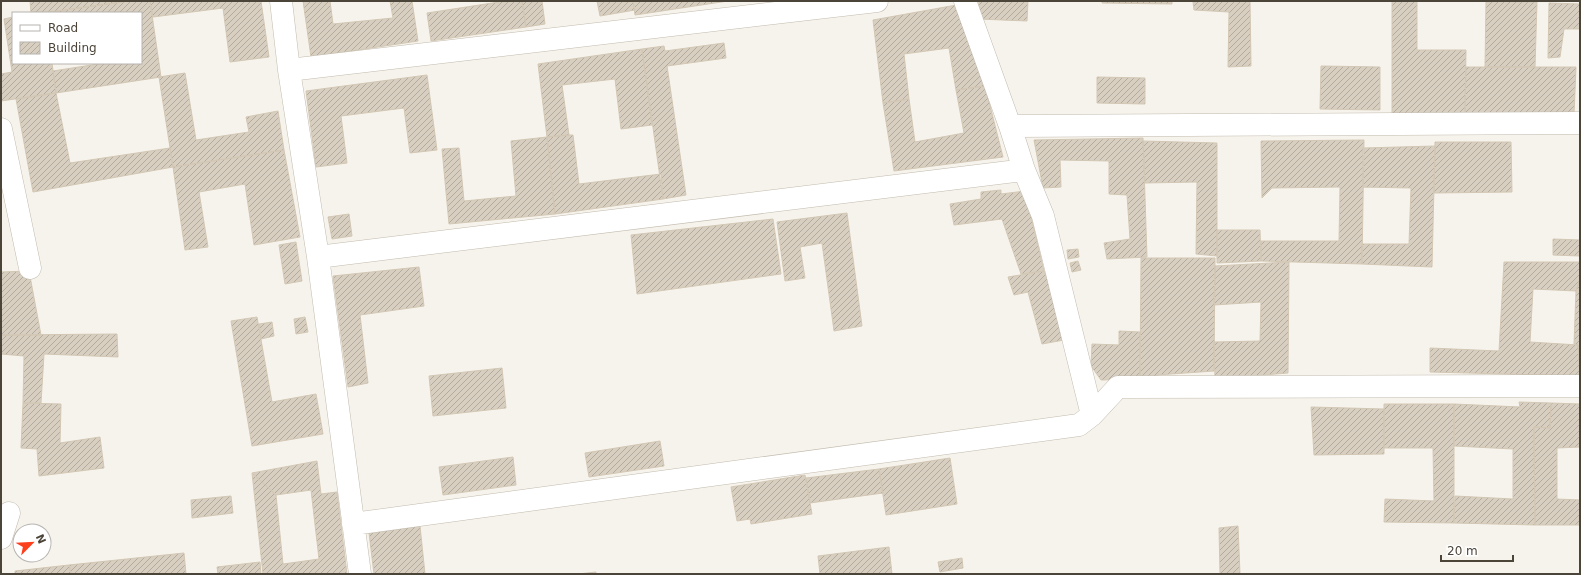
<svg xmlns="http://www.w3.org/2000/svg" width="1581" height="575" viewBox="0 0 1581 575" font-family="'DejaVu Sans',sans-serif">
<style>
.building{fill:url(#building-hatch);stroke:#d3c7b4;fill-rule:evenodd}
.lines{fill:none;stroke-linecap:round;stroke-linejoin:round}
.minor-casing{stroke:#c2bbae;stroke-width:23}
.minor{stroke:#fff;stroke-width:22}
</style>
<defs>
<pattern id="building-hatch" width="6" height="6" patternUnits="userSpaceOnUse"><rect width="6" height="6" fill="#d8cfc1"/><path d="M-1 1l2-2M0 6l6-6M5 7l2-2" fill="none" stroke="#b1aa9e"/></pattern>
</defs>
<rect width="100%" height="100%" fill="#f6f3ec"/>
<path class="building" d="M 30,1 L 129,1 L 42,13 L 31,13 Z
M 129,1 L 150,1 L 161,77 L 56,93 L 53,71 L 104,63 L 141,63 L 141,13 L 44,13 Z
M 150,1 L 261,1 L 269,57 L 230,62 L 223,8 L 153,17 Z
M 303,1 L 330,1 L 333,24 L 393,18 L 390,1 L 412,1 L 418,41 L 311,57 Z
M 498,1 L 522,1 L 526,27 L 431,41 L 427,13 L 499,2 Z
M 522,1 L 542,1 L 545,24 L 526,27 Z
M 597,1 L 633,1 L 635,10 L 600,16 Z
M 633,1 L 728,1 L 635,15 Z
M 979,1 L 1028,1 L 1027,21 L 978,19 Z
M 1102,1 L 1172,1 L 1172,4 L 1102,3 Z
M 1202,1 L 1250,1 L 1251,66 L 1228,67 L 1229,12 L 1194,10 L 1193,2 Z
M 1392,1 L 1417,1 L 1417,50 L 1466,50 L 1465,115 L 1392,115 Z
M 1486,1 L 1537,2 L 1535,67 L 1485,67 Z
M 1549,3 L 1580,4 L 1580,29 L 1564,29 L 1560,57 L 1548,58 Z
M 962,4 L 985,86 L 956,90 L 949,48 L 904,54 L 909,99 L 883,103 L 873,20 Z
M 13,17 L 13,63 L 52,63 L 56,93 L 1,101 L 1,74 L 12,72 L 4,19 Z
M 724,43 L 726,58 L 667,66 L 686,195 L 663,199 L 642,49 L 664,46 L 665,51 Z
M 642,49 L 652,125 L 621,129 L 615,79 L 562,85 L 569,135 L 547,137 L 538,64 Z
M 1321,66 L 1380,67 L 1380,110 L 1320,109 Z
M 1466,67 L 1576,67 L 1574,114 L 1465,115 Z
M 185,73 L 196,140 L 249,132 L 246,117 L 278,111 L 284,150 L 173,167 L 159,77 Z
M 427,75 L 437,150 L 410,153 L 404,108 L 341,116 L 347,163 L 316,167 L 306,91 Z
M 1097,77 L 1145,78 L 1145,104 L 1097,103 Z
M 985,86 L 1003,157 L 894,171 L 883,103 L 909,99 L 915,142 L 964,133 L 956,90 Z
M 56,93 L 70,163 L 170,148 L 173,167 L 33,192 L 16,99 Z
M 569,135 L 573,135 L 579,184 L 661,174 L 663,199 L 555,214 L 547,137 Z
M 547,137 L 555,214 L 449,224 L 442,149 L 459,148 L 464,201 L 516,196 L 511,141 Z
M 1143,138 L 1147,257 L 1107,259 L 1104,243 L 1130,239 L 1127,195 L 1109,194 L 1109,161 L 1060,160 L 1061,187 L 1043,188 L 1034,140 Z
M 1364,140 L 1362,264 L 1261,261 L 1261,241 L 1339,241 L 1340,187 L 1272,188 L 1262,198 L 1261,141 Z
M 1143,141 L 1217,143 L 1217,256 L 1196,254 L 1197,182 L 1145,183 Z
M 1435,142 L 1511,142 L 1512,192 L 1434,193 Z
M 1435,146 L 1432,267 L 1362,264 L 1362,244 L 1409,244 L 1411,188 L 1363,187 L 1363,148 Z
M 284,150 L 300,237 L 254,245 L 245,184 L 199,192 L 208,247 L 185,250 L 173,167 Z
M 1001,190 L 1001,194 L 1025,191 L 1044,271 L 1021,274 L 1002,219 L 954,225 L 950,204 L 981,199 L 981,192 Z
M 847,213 L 862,326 L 834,331 L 822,243 L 800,247 L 805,278 L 785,281 L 777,222 Z
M 349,214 L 352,236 L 332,239 L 328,217 Z
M 773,219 L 781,274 L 637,294 L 631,235 Z
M 1217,230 L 1260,230 L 1261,261 L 1217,263 Z
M 1553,239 L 1580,240 L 1580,256 L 1553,255 Z
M 296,242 L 302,281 L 285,284 L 279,245 Z
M 1078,249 L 1079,257 L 1068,259 L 1067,250 Z
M 1141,258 L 1215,258 L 1214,371 L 1157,375 L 1157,383 L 1140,379 Z
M 1078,261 L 1081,270 L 1072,272 L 1070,263 Z
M 1289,262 L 1288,373 L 1215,379 L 1214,342 L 1260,341 L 1261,302 L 1214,305 L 1215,266 Z
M 1504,262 L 1580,262 L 1580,279 L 1576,291 L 1533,289 L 1530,342 L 1578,345 L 1580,376 L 1430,372 L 1430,348 L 1499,351 Z
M 419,267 L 424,306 L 360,315 L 368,383 L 348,387 L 333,276 Z
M 29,271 L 41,335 L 1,335 L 1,272 Z
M 1044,271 L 1053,289 L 1064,340 L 1042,344 L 1028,292 L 1014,295 L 1008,277 Z
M 1580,279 L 1580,364 L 1578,345 L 1574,344 L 1576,291 Z
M 257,317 L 272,402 L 316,394 L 323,434 L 252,446 L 231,321 Z
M 305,317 L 308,332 L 296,334 L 294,319 Z
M 272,322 L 274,336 L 261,339 L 259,324 Z
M 1119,331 L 1140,332 L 1140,379 L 1101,380 L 1091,366 L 1092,344 L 1119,345 Z
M 117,334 L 118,357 L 44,354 L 41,403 L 23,403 L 24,356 L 1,354 L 1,335 Z
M 502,368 L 506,408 L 433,416 L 429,376 Z
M 1519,402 L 1551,403 L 1550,428 L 1534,427 L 1535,525 L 1454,523 L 1455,496 L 1513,499 L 1513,449 L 1454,446 L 1454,404 L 1520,407 Z
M 23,403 L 61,404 L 60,443 L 100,437 L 104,468 L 39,476 L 37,449 L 21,448 Z
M 1551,403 L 1580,404 L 1580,447 L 1557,448 L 1557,499 L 1580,500 L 1580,525 L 1535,525 L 1534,427 L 1550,428 Z
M 1384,404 L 1454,404 L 1454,523 L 1384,522 L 1385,499 L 1434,501 L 1433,448 L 1384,448 Z
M 1311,407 L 1384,409 L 1384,454 L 1314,455 Z
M 660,441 L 664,466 L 589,477 L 585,453 Z
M 513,457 L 516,485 L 443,495 L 439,467 Z
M 950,458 L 957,504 L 886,515 L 879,469 Z
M 317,461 L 321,494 L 337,492 L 347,574 L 263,574 L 252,473 L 276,495 L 252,473 ZM 311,490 L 319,559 L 283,564 L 276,495 Z
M 879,469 L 883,493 L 810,503 L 806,478 Z
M 805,475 L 812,514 L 751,524 L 750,519 L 737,521 L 731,487 Z
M 231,496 L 233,513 L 192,518 L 191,500 Z
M 420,526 L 425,574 L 374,574 L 369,533 Z
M 1238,526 L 1240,574 L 1220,574 L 1219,528 Z
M 889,547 L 892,574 L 820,574 L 818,556 Z
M 184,553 L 186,574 L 71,574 L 69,565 Z
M 962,558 L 963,568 L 940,572 L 938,562 Z
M 260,562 L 261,574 L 218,574 L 217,567 Z
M 69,565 L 71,574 L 15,574 L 15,571 Z
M 596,572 L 596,574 L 578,574 Z"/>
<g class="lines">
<g class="minor-casing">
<path id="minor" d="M 281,1 L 289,70 L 318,257 L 360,574
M 965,1 L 1010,126 L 1024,170 L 1043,216 L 1092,415
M 289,70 L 877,1
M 1010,126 L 1580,123
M 1,129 L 30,268
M 318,257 L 1024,170
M 353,524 L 1079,425 L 1092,415 L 1118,387 L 1580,386
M 1,538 L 9,513"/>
</g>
<use href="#minor" class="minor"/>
</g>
<rect width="1581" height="575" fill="none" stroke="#4b4439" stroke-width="4"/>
<rect x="12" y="12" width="130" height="52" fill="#ffffff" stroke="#b7b4b0"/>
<rect x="20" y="25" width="20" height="6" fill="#ffffff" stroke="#b7b4b0"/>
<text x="48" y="32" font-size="12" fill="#4b4439">Road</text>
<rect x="20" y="42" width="20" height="12" fill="url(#building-hatch)" stroke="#b7b4b0"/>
<text x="48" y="52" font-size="12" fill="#4b4439">Building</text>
<g transform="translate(32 543) rotate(66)"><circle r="19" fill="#ffffff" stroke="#b7b4b0"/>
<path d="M0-3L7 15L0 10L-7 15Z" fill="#fc3f1d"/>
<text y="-6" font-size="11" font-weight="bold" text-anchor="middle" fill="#4b4439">N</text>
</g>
<path d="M1441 555v6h72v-6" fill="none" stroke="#4b4439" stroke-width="2"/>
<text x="1447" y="555" font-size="12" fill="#4b4439" stroke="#ffffff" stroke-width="3" paint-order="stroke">20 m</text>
</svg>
